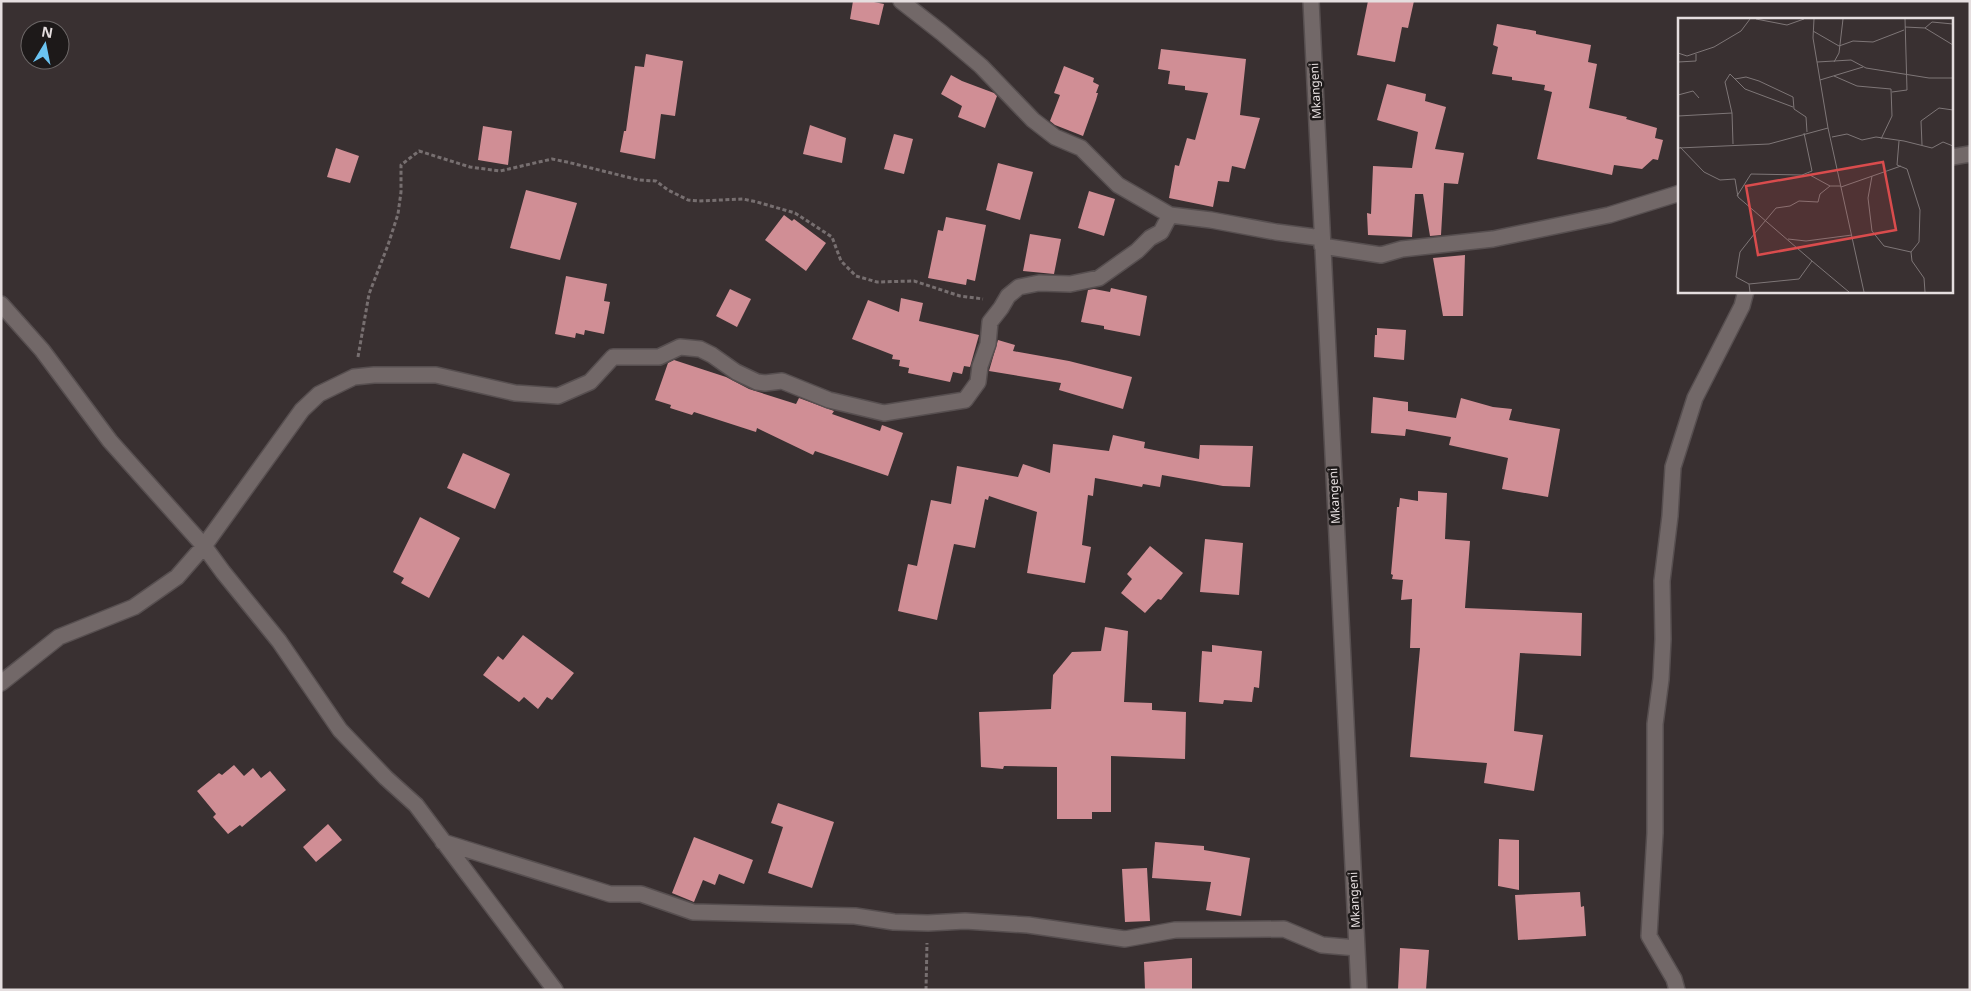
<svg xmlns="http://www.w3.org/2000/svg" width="1971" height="991" viewBox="0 0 1971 991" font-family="'Noto Sans',sans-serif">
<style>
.building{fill:#d08e95}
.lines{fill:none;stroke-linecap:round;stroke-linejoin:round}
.minor-casing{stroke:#574f50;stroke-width:18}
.path{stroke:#776f70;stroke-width:3;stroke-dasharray:4 2.5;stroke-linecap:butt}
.minor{stroke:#726868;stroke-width:15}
.labels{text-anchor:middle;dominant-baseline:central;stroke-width:5;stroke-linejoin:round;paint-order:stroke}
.street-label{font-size:12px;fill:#e5dedf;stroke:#1d1919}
.inset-road{fill:none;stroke:#7e7677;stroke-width:1}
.view{fill:#d94c4d;fill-opacity:0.15;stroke:#d94c4d;stroke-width:2.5}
.inset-edge{fill:none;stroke:#e5dedf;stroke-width:2.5}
</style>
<rect width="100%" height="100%" fill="#393031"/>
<path class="building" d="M 853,1 L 869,1 L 884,4 L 879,25 L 850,19 Z
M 1368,1 L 1414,1 L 1408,28 L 1402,27 L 1395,62 L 1357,55 Z
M 1497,24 L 1536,31 L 1536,34 L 1591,45 L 1588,62 L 1597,64 L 1589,108 L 1627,117 L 1626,119 L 1657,128 L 1655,138 L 1663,140 L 1658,160 L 1653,159 L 1642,169 L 1614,165 L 1612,175 L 1537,159 L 1552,92 L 1544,90 L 1545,85 L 1512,80 L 1512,77 L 1492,74 L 1498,47 L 1493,45 Z
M 1161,49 L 1246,59 L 1240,115 L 1260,118 L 1245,169 L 1232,166 L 1229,182 L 1218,181 L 1213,207 L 1169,198 L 1175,165 L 1179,166 L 1187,138 L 1195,140 L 1208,93 L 1185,90 L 1185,86 L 1168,84 L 1170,71 L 1158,69 Z
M 646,54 L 683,61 L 675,116 L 661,114 L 655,159 L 620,152 L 624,131 L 626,131 L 635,66 L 644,67 Z
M 1064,66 L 1094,78 L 1093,82 L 1099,85 L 1096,93 L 1098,93 L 1096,100 L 1083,136 L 1055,125 L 1050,121 L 1060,95 L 1054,93 Z
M 951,75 L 962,81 L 994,93 L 997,96 L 985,128 L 958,117 L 962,106 L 941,94 Z
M 1387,84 L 1426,94 L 1425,101 L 1446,107 L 1435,149 L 1464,153 L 1458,184 L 1444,183 L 1441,235 L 1430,236 L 1423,194 L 1415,194 L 1412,237 L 1368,235 L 1367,213 L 1371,214 L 1373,166 L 1412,168 L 1418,132 L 1377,120 Z
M 810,125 L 846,138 L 842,163 L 803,154 Z
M 483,126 L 512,131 L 508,165 L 478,160 Z
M 894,134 L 913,139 L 904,174 L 884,169 Z
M 336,148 L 359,156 L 350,183 L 327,177 Z
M 998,163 L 1033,172 L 1020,220 L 986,210 Z
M 526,190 L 577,203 L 560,260 L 510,248 Z
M 1089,191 L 1115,199 L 1104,236 L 1078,228 Z
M 784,215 L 792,221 L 794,219 L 826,243 L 806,271 L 765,240 Z
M 946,217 L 986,225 L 975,281 L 967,279 L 966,285 L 928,278 L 938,230 L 943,231 Z
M 1030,234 L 1061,239 L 1054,274 L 1023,271 Z
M 1465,255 L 1463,316 L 1443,316 L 1433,258 Z
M 566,276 L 607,284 L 604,301 L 610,302 L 604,334 L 585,330 L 584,335 L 576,333 L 575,338 L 555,334 Z
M 1111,288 L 1147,296 L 1140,336 L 1104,329 L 1104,326 L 1081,322 L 1088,290 L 1094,289 L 1110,292 Z
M 730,289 L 751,299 L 737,327 L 716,316 Z
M 901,298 L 923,303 L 919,321 L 979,335 L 970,367 L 964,366 L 962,374 L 953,372 L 950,382 L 908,373 L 909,368 L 899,366 L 900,360 L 892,359 L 893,355 L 852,339 L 868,300 L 899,312 Z
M 1377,328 L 1406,330 L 1404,360 L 1374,357 L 1375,335 L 1377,335 Z
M 998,340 L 1015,345 L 1013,351 L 1069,361 L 1132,377 L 1123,409 L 1059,390 L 1061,383 L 989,371 Z
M 674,360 L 726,377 L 749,389 L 796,404 L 799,398 L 834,411 L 832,414 L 880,431 L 882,425 L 903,433 L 888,476 L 815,451 L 813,455 L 757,428 L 756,432 L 694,412 L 692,415 L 670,408 L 671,405 L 655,400 L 668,363 Z
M 1373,397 L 1408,402 L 1408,411 L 1456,418 L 1461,398 L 1493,407 L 1512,409 L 1509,420 L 1560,429 L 1548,497 L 1502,489 L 1508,458 L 1449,445 L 1451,437 L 1406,429 L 1405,436 L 1371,433 Z
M 1113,435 L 1145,442 L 1144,448 L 1199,459 L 1200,445 L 1253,446 L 1250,487 L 1223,486 L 1162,475 L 1160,487 L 1143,484 L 1142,487 L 1095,478 L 1093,496 L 1088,495 L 1082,545 L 1091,547 L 1085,583 L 1027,573 L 1037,512 L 989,496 L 988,500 L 985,499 L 975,548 L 954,544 L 937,620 L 898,611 L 908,564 L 917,566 L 931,500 L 951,504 L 957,466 L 1018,477 L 1023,464 L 1050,473 L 1053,444 L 1109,451 Z
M 463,453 L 510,474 L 495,509 L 447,488 Z
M 1418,491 L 1447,493 L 1445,539 L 1470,541 L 1465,608 L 1582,613 L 1581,656 L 1520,653 L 1514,731 L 1543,735 L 1534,791 L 1484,783 L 1487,763 L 1410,757 L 1420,648 L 1410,648 L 1412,599 L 1401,600 L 1403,580 L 1392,579 L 1393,575 L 1391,574 L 1397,507 L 1399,507 L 1400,498 L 1418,501 Z
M 420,517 L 460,538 L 429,598 L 401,583 L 404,578 L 393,572 Z
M 1205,539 L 1243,543 L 1239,595 L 1200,592 Z
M 1150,546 L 1183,573 L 1161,600 L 1158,599 L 1145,613 L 1121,593 L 1132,579 L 1127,574 Z
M 1105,627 L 1128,631 L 1124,702 L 1152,703 L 1152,710 L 1186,712 L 1185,759 L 1111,756 L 1111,812 L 1092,812 L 1092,819 L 1057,819 L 1057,767 L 1004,766 L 1003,769 L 981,767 L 979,712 L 1051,709 L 1053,675 L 1072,652 L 1101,651 Z
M 523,635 L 574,673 L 552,700 L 547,697 L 538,709 L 524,697 L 519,702 L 483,675 L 498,656 L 503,660 Z
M 1212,645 L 1262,651 L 1259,688 L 1254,687 L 1252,702 L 1224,700 L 1223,704 L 1199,702 L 1202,651 L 1212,652 Z
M 234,765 L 244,776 L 253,768 L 261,778 L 270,771 L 286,790 L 242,827 L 240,825 L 228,834 L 213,817 L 216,814 L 197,791 L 219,773 L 222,775 Z
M 778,803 L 834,822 L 812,888 L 768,873 L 783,827 L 771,823 Z
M 328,824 L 342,840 L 316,862 L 303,847 Z
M 694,837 L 753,860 L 744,884 L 719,874 L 715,885 L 703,880 L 694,902 L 672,893 Z
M 1499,839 L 1519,840 L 1519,890 L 1498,886 Z
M 1155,842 L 1204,846 L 1204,850 L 1250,858 L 1241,916 L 1206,910 L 1211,882 L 1152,878 Z
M 1147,868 L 1150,921 L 1125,922 L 1122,869 Z
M 1580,892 L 1581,907 L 1584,906 L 1586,936 L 1518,940 L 1515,895 Z
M 1400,948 L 1429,950 L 1426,990 L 1398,990 Z
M 1192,958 L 1192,990 L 1145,990 L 1144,962 Z"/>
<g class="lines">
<g class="minor-casing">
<path id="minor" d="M 901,1 L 942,33 L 981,66 L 1033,120 L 1055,137 L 1081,148 L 1118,185 L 1170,215 L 1211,220 L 1276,232 L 1322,238
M 1311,1 L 1359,990
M 1952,157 L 1970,154
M 1322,246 L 1381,255 L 1402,249 L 1493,239 L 1609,215 L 1680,193
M 1,304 L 42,350 L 110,441 L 204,546 L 223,572 L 279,641 L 340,730 L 386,778 L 416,805 L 555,990
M 1,683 L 59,637 L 134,607 L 177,577 L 204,546 L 302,410 L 319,394 L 354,377 L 374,375 L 436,375 L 515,393 L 558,396 L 590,382 L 613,357 L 659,357 L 680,347 L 700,349 L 712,355 L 736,372 L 757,382 L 765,383 L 782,381 L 829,400 L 884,413 L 965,400 L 978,382 L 980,366 L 988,344 L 990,322 L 1001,308 L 1008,296 L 1019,287 L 1039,283 L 1070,284 L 1099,278 L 1137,251 L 1150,238 L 1161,232 L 1170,215
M 443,842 L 610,894 L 641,894 L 693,912 L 855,916 L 894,922 L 928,923 L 965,921 L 1028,925 L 1125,939 L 1175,930 L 1284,929 L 1322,945 L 1357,948
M 1677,990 L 1674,979 L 1649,936 L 1655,833 L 1655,724 L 1661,679 L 1663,639 L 1662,581 L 1670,516 L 1673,467 L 1695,398 L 1742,306 L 1746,291"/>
</g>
<path class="path" d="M 358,357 L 369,294 L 388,245 L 398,214 L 401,192 L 401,165 L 419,151 L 470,167 L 500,171 L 552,159 L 567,162 L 639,180 L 656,181 L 668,190 L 688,200 L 699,201 L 743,199 L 757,202 L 795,213 L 832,237 L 841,261 L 856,276 L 877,282 L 914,281 L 960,296 L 983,299
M 926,990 L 927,943"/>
<use href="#minor" class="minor"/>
</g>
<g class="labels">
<g class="street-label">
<text transform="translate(1315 91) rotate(-93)">Mkangeni</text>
<text transform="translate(1334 496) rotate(-93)">Mkangeni</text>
<text transform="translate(1354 900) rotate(-93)">Mkangeni</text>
</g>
</g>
<g transform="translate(1678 18)">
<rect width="275" height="275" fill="#393031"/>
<path class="inset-road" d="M 78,1 L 109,7 L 126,1M 136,1 L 135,20 L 150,110 L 186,274M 227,9 L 247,10 L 254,4 L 275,6M 247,10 L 275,27M 135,13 L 161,28 L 175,23 L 195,24 L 226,12M 0,35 L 9,38 L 36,29 L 63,13 L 72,1M 0,44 L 18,43 L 18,36M 139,44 L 173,42 L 188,50 L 251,60 L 275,60M 156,44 L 161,35 L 165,1M 156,58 L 179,68 L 213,71 L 214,98 L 203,121M 57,61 L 67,71 L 115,89M 142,62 L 185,49M 214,74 L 229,72 L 227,1M 0,77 L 15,73 L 21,80M 54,95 L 55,126M 0,98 L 54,95 L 47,64 L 52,56 L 57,61 L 68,59 L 81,63 L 115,79 L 116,91 L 128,99 L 129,114M 154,119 L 169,116 L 184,122 L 198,119 L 226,123 L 254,130 L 265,124 L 275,128M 221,123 L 219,147 L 229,151 L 242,192 L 241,224 L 233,234 L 234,243 L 246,260 L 247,274M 244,127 L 243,103 L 261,90 L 275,92M 2,129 L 26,154 L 42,162 L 57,161 L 60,179 L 134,243 L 121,261 L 71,266M 0,130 L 91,126 L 150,110M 130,156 L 152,168 L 163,168M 194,158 L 190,180 L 194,213 L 206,228 L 233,234M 163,169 L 223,148M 59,178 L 73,156 L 124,157 L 134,153 L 126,115M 110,221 L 128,223 L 174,217M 134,243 L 171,274M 72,274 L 71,266 L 58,259 L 62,234 L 77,215 L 98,190 L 112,188 L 121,183 L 140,184 L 142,176 L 152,168"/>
<path class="view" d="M 205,144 L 218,212 L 80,237 L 68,168 Z"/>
<rect width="275" height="275" class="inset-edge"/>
</g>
<rect width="1971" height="991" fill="none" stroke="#e5dedf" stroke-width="5"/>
<g transform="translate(45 45) rotate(10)"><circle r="24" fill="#1d1919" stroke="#6d6868"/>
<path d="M0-4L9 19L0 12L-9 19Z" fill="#6ac3f1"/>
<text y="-8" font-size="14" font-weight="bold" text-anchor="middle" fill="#e5dedf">N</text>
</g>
</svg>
